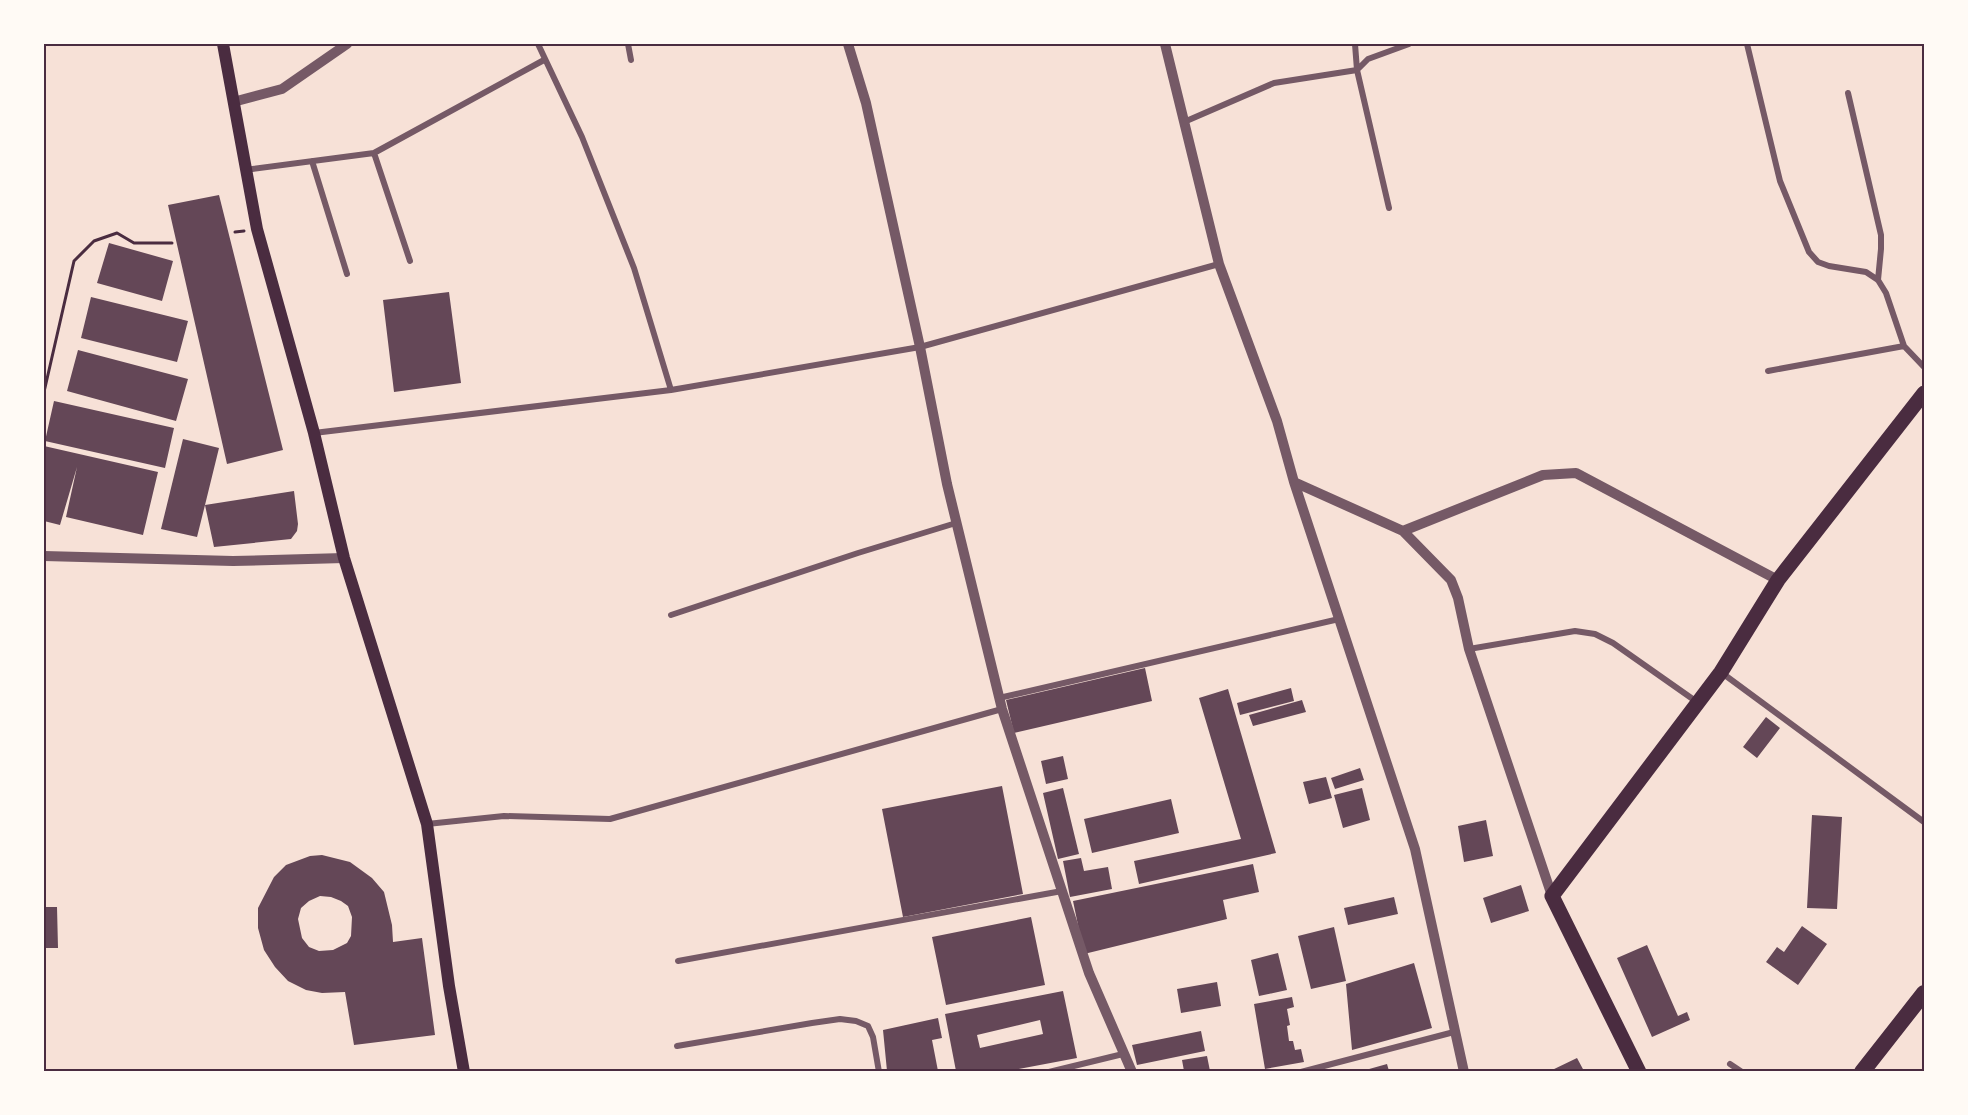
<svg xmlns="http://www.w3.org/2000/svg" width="1968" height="1115" viewBox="0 0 1968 1115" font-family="'Exo 2',sans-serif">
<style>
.building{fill:#644757;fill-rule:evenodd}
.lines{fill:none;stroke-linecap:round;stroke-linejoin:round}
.path{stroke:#4a2c40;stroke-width:3}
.minor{stroke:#755966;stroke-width:6}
.tertiary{stroke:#755966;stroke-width:10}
.secondary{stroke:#4a2c40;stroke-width:12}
.primary{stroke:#4a2c40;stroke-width:15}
.trunk{stroke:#4a2c40;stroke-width:16}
.neatline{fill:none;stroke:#4a2c40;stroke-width:2}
</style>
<rect width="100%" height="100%" fill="#f7e1d7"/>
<path class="building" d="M 219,195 L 283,450 L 227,464 L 168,205 Z
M 109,243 L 173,261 L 162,301 L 97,283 Z
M 449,292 L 461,383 L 394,392 L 383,300 Z
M 91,297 L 188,321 L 177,362 L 81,338 Z
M 78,350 L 188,379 L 176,421 L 67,391 Z
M 54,401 L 174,428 L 165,468 L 45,441 Z
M 183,439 L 219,448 L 205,505 L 294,491 L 298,524 L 297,531 L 291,539 L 214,547 L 205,505 L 197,537 L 161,529 Z
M 44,446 L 158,472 L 143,535 L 66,517 L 77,467 L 60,525 L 44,521 Z
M 1145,668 L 1152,701 L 1014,733 L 1006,700 Z
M 1291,688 L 1294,701 L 1240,715 L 1237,703 Z
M 1228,689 L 1276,853 L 1139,884 L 1134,861 L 1241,839 L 1199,698 Z
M 1302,700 L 1306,712 L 1253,726 L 1249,715 Z
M 1766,717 L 1780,728 L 1757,758 L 1743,747 Z
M 1063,756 L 1068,779 L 1046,784 L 1041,761 Z
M 1360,768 L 1364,780 L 1335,789 L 1331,778 Z
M 1326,777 L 1332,798 L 1309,804 L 1303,782 Z
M 1002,786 L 1023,894 L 903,917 L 882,809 Z
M 1063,788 L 1079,854 L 1058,859 L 1043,793 Z
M 1362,788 L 1370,820 L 1343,828 L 1334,795 Z
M 1171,799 L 1179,833 L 1092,853 L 1084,819 Z
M 1812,815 L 1842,817 L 1837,909 L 1807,908 Z
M 1486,820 L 1493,856 L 1464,862 L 1458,826 Z
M 322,855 L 350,862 L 372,878 L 384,892 L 392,925 L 393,942 L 422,938 L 435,1035 L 354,1045 L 345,992 L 322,993 L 306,990 L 288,981 L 275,967 L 264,950 L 258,928 L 258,908 L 274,877 L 286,865 L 310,856 ZM 320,896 L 331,897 L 341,901 L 348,906 L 352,917 L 351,936 L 347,943 L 333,950 L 319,951 L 309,947 L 302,938 L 298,919 L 301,908 L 309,901 Z
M 1081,858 L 1084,871 L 1108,867 L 1112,889 L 1070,897 L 1063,861 Z
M 1253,864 L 1259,892 L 1223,900 L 1227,919 L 1084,954 L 1073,901 Z
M 1521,885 L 1529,911 L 1491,923 L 1483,898 Z
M 1394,897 L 1398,914 L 1348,925 L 1344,908 Z
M 44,907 L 57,907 L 58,948 L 44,948 Z
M 1031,917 L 1045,985 L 946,1005 L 932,937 Z
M 1802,926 L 1827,944 L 1798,985 L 1766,962 L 1777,947 L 1784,952 Z
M 1334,927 L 1346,981 L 1311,989 L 1298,936 Z
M 1647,945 L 1678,1016 L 1687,1012 L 1690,1020 L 1652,1037 L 1617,958 Z
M 1278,953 L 1287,990 L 1259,996 L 1251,960 Z
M 1414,963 L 1432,1028 L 1352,1050 L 1346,984 Z
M 1217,982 L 1221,1006 L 1181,1013 L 1177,989 Z
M 1063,991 L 1077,1058 L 1008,1071 L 956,1071 L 945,1014 ZM 1040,1020 L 1043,1034 L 980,1048 L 977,1035 Z
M 1292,997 L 1294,1007 L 1287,1009 L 1290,1025 L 1287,1026 L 1289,1041 L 1293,1041 L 1295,1050 L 1301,1049 L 1304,1062 L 1265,1069 L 1254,1004 Z
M 938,1018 L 942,1038 L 932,1040 L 938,1071 L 887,1071 L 883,1030 Z
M 1201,1031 L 1205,1051 L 1137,1065 L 1132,1045 Z
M 1207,1056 L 1210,1071 L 1184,1071 L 1182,1060 Z
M 1577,1058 L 1584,1071 L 1550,1071 Z
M 1387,1064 L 1389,1071 L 1362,1071 Z"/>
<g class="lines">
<path class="path" d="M 235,232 L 244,231
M 44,392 L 74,261 L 94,241 L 117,233 L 134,243 L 172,243"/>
<path class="minor" d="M 538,44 L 582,137 L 634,268 L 671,390
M 628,44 L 631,60
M 1355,44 L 1357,70 L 1389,208
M 1747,44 L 1780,181 L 1809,252 L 1818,262 L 1829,266 L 1866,272 L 1878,280 L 1886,293 L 1904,346 L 1924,367
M 1848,93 L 1881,235 L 1881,249 L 1878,280
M 1184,122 L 1274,83 L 1357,70 L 1368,59 L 1409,44
M 374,153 L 410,261
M 312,161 L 347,274
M 245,170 L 374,153 L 544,60
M 1768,371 L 1904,346
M 314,433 L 671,390 L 920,347 L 1219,264
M 671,615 L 858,553 L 956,523
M 1469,649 L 1575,631 L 1595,634 L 1613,643 L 1697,702
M 1722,673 L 1924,822
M 999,698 L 1339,619
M 427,824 L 504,816 L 610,819 L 1002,709
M 678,961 L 1062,891
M 677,1046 L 812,1023 L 840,1019 L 856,1021 L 868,1026 L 873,1037 L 879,1072
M 1730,1064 L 1742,1072
M 1049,1072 L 1123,1054
M 1301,1072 L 1454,1032"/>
<path class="tertiary" d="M 848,44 L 866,103 L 920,347 L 947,484 L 1002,709 L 1089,973 L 1132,1072
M 1165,44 L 1219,264 L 1277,421 L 1294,482 L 1403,531 L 1451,580 L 1458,598 L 1469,649 L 1552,896
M 233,102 L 282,89 L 347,44
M 1294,482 L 1415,849 L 1464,1072
M 1403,531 L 1543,475 L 1576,473 L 1778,580
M 44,556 L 233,561 L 344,558"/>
<path class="secondary" d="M 223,44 L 257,229 L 314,433 L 344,558 L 427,824 L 449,986 L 464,1072"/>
<path class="primary" d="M 1639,1072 L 1552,896 L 1721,672 L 1778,580 L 1924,393"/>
<path class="trunk" d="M 1862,1072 L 1924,993"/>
</g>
<rect width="1968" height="1115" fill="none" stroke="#fffaf5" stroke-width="90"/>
<rect x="45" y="45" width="1878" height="1025" class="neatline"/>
</svg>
